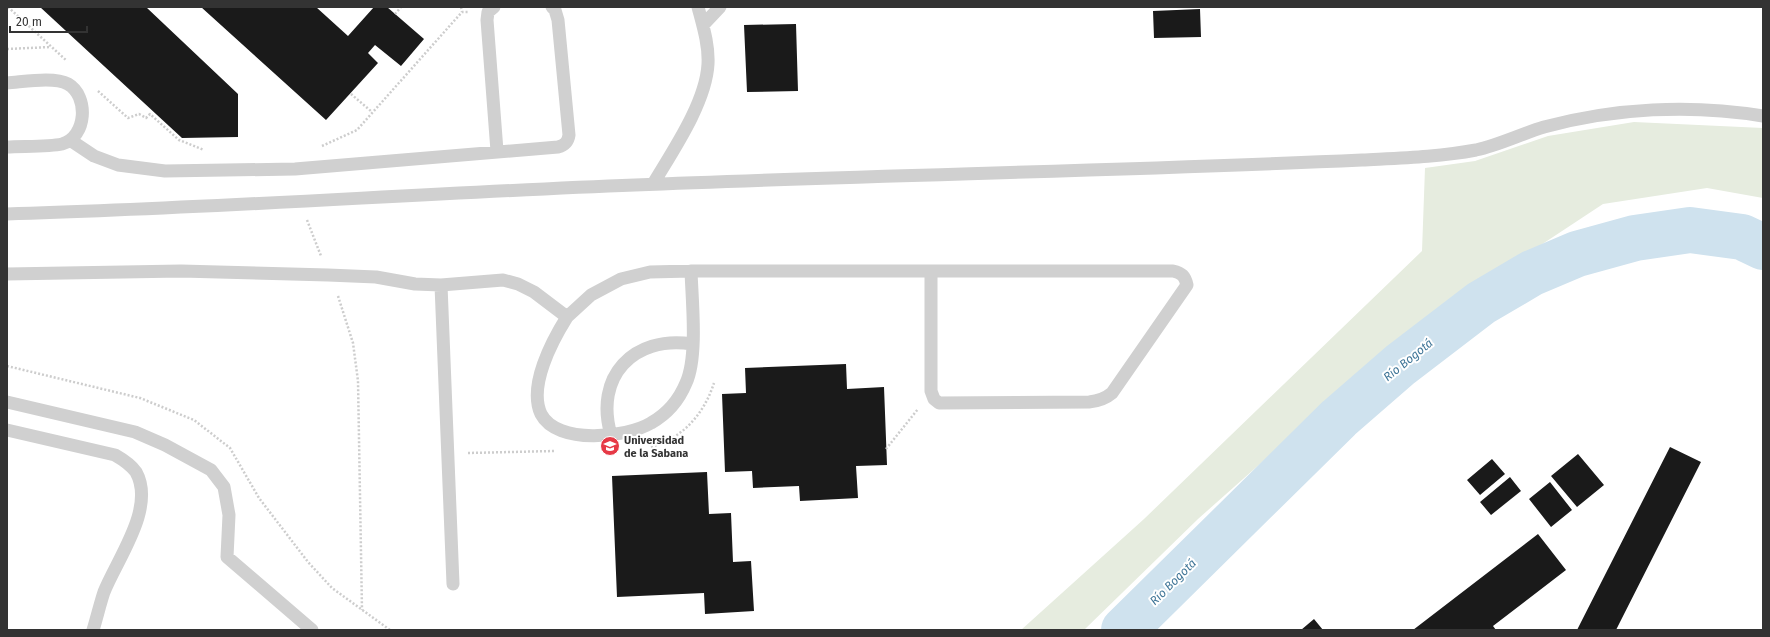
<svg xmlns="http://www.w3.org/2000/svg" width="1770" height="637" viewBox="0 0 1770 637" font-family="'Fira Sans',sans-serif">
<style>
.green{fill:#e6ecdf}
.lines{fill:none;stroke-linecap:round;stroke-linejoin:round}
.river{stroke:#cfe2ee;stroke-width:46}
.building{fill:#1a1a1a}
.path{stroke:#cdcdcd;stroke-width:2.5;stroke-dasharray:2 2;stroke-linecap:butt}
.lane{stroke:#d0d0d0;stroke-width:13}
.labels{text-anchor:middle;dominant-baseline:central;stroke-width:4;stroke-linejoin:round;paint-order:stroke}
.poi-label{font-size:11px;font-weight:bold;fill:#333;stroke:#fff;text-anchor:start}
.water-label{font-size:12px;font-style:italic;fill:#3f7597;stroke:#fff}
</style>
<rect width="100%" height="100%" fill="#fff"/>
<path class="green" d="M 1634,122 L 1763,128 L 1763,198 L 1707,188 L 1603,204 L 1406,334 L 1198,519 L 1084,630 L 1021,630 L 1144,519 L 1422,251 L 1425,168 L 1475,161 L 1548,136 Z"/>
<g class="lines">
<path class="river" d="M 1124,630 L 1339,418 L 1400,365 L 1481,303 L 1532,273 L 1577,254 L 1635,238 L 1690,230 L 1742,237 L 1763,247"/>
</g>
<path class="building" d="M 40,7 L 146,7 L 238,94 L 238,137 L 182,138 Z
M 201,7 L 316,7 L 348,36 L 374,7 L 387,7 L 424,39 L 401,66 L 375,45 L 368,53 L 378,63 L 326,120 Z
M 1200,9 L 1201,37 L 1154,38 L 1153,11 Z
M 796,24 L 798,91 L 747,92 L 744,25 Z
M 846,364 L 847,389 L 884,387 L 887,465 L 856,466 L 858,498 L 800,501 L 799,486 L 753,488 L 752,471 L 725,472 L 722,394 L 746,393 L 745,368 Z
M 1670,447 L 1701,462 L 1616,630 L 1577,630 Z
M 1578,454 L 1604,485 L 1577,507 L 1551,476 Z
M 1492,459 L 1505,474 L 1480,495 L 1467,480 Z
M 707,472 L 709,514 L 731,513 L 733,562 L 751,561 L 754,611 L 705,614 L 704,593 L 617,597 L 612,476 Z
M 1510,477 L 1521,491 L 1491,515 L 1480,502 Z
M 1550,482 L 1572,510 L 1551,527 L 1529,499 Z
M 1538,534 L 1566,570 L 1493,626 L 1496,630 L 1413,630 Z
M 1314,619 L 1323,630 L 1301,630 Z"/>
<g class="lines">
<path class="path" d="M 8,7 L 67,61
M 461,7 L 462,12
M 395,14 L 401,7
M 7,49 L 51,47
M 98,91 L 128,118 L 139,114 L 146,118 L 150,114 L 179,140 L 204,150
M 351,94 L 372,112
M 322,146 L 357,130 L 462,12 L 468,12
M 307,220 L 321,256
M 338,296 L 353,343 L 358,381 L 362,610
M 7,366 L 140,398 L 194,420 L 230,448 L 259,498 L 308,562 L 332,588 L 390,630
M 651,447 C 683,438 704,414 714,383
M 886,449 L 918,409
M 468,453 L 554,451"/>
<path class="lane" d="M 494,7 L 488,12 L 487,20 L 497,151
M 703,25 L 720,7
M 7,83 C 23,82 54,76 68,84 C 89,96 87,137 62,144 C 49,147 21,146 7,147
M 70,140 L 94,156 L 118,165 L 165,171 L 295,169 L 558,147 C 565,145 568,142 569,135 L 558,20 L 555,10 L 552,7
M 653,184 C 672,152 706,103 708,64 C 709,45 703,26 698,7
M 7,214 C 217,208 426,193 635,185 C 878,175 1120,171 1362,160 C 1400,158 1439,157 1476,150 C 1499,145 1521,134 1544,127 C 1614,108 1691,104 1763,116
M 7,274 L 181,271 L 328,275 L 376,277 L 415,284 L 441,285 L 503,280 L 518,284 L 534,292 L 567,317 L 591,295 L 621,279 L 650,272 L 691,271 L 1173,271 C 1182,273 1185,276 1187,285 L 1112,393 C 1105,399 1099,401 1089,402 L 939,403 L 934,399 L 931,391 L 931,271
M 441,285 L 453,584
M 567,317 C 552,341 528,386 541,414 C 557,445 626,438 651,423 C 667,414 679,400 686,383 C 698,357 692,301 691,271
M 7,402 L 135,432 L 165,445 L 211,470 L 224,487 L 229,515 L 227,557 L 312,630
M 7,430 L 115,455 C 122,459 131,465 136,472 C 156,508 117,559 104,592 C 100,604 97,617 93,630
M 611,435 C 594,377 633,335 692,344"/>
</g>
<defs>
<g id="university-disc" transform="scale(1)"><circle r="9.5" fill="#e63946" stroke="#fff"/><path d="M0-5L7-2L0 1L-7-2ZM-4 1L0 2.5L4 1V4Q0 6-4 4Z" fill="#fff"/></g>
</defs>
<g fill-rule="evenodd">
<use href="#university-disc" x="610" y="446"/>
</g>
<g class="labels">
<g class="poi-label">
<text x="624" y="440">Universidad<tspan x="624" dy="13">de la Sabana</tspan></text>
</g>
<g class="water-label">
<text transform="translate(1408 360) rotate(-39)">Río Bogotá</text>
<text transform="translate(1173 582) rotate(-45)">Río Bogotá</text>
</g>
</g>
<rect width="1770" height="637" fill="none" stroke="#333333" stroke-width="16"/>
<path d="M10 26v6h77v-6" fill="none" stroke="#333333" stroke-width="2"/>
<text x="16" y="26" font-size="12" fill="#333333" stroke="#ffffff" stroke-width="3" paint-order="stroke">20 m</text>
</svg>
